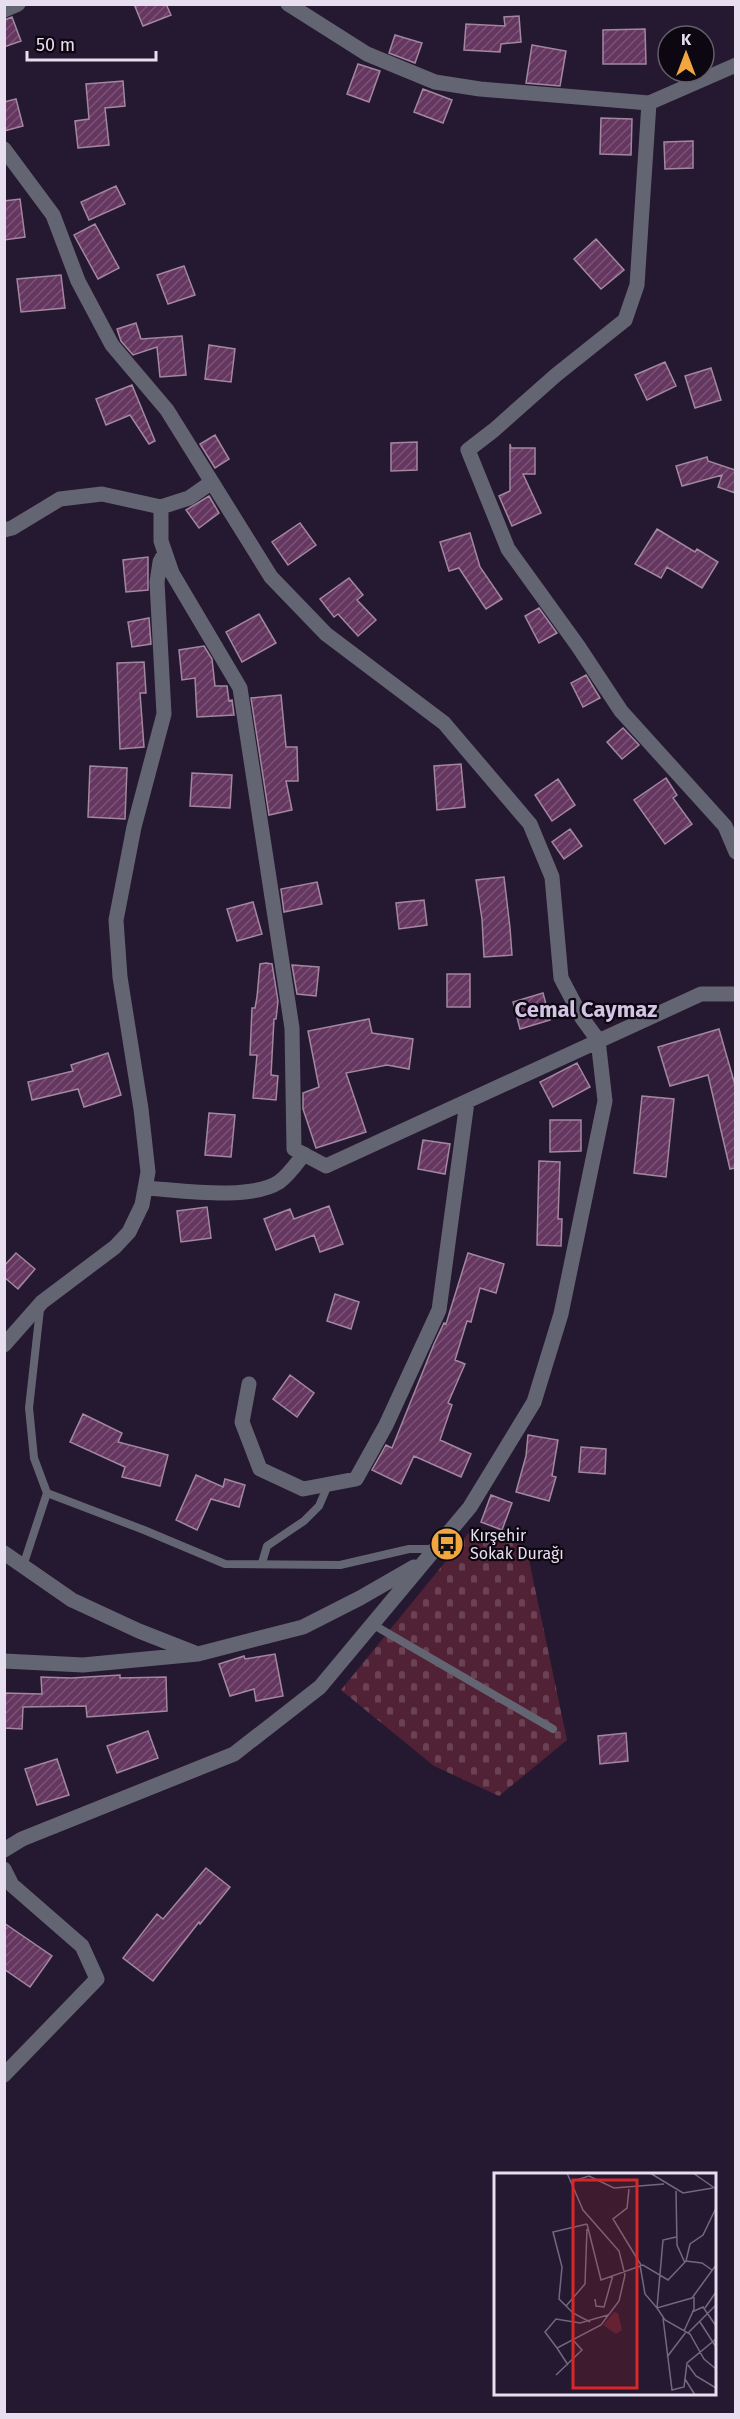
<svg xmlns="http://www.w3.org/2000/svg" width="740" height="2419" viewBox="0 0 740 2419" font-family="'Fira Sans',sans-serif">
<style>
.cemetery{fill:url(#cemetery-stones)}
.building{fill:url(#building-hatch);stroke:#a3879f;stroke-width:1.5}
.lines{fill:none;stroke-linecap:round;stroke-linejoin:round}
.lane{stroke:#646573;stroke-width:8}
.street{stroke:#646573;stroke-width:15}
.labels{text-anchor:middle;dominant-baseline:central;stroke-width:4.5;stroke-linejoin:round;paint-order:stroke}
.poi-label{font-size:16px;fill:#e7dff0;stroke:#0c0711;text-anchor:start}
.district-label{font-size:22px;font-weight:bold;fill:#d3c3e4;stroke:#0c0711}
.inset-road{fill:none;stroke:#73687d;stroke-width:1.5}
.view{fill:#d62828;fill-opacity:0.15;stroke:#d62828;stroke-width:3}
.inset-edge{fill:none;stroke:#e7dff0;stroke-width:3}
</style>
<defs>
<pattern id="cemetery-stones" width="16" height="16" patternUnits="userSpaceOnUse" patternTransform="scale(1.5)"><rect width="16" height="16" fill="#512235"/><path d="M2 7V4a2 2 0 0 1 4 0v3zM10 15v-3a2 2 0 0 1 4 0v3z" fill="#6a4253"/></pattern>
<pattern id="building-hatch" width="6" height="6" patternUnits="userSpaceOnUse" patternTransform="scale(1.5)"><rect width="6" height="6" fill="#653660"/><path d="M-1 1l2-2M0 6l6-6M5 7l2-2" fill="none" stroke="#7b5377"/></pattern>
</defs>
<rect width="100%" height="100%" fill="#251931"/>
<path class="cemetery" d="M 472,1529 L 526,1546 L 567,1740 L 499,1796 L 434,1766 L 341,1690 Z"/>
<path class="building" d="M 134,4 L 166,4 L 171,15 L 143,26 Z
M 519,16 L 521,42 L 501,44 L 500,52 L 464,50 L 466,24 L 505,26 L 504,17 Z
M 12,17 L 21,41 L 4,47 L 4,20 Z
M 645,29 L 646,64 L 603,64 L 603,30 Z
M 395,35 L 422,43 L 415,63 L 389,53 Z
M 532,45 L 566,51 L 560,86 L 526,83 Z
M 358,64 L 380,71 L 369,102 L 347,94 Z
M 123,81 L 125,106 L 105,108 L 109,145 L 78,148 L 75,121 L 89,119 L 86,84 Z
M 423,89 L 452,100 L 443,123 L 414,112 Z
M 16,99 L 23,126 L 4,131 L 4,102 Z
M 601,118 L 632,119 L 631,155 L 600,154 Z
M 693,141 L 693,168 L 665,169 L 664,142 Z
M 116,186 L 125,204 L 89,220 L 81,202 Z
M 20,199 L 25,237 L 4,240 L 4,201 Z
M 95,224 L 119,268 L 98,279 L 74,235 Z
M 596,239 L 624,270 L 601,289 L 574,259 Z
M 184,266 L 195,295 L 168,304 L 157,275 Z
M 61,275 L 65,308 L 21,312 L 17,279 Z
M 136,323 L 141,339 L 182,336 L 186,375 L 160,377 L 157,347 L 133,355 L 121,341 L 117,329 Z
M 209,345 L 235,349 L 231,382 L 205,379 Z
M 665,362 L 676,386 L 647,400 L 635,375 Z
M 711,368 L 721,400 L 695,408 L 685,376 Z
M 132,385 L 155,441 L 149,444 L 130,415 L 106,425 L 96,399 Z
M 215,435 L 229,459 L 215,468 L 200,444 Z
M 417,442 L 417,470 L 391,471 L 391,443 Z
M 510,444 L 511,448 L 535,448 L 535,474 L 523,474 L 541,513 L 512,526 L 499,496 L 510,491 Z
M 707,457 L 708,461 L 735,470 L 735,493 L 718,487 L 722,475 L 682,486 L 676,466 Z
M 209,496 L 219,513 L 199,528 L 186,510 Z
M 300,523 L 316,545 L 288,565 L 272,542 Z
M 657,529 L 695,552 L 697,549 L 718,562 L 702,588 L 667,567 L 661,578 L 635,564 Z
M 470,533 L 480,567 L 502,599 L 486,609 L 459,568 L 449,571 L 440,542 Z
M 148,557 L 148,590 L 126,592 L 123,560 Z
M 349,578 L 363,595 L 357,600 L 376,620 L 358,636 L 338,614 L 334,617 L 320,599 Z
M 539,608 L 557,633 L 539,643 L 525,616 Z
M 259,614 L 276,643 L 242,662 L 226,632 Z
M 149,618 L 151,644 L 132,647 L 128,622 Z
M 204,646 L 212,659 L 215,686 L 227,686 L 229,701 L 232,700 L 234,715 L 197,717 L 195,678 L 182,680 L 179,650 Z
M 144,662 L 146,693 L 140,693 L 144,747 L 120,749 L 117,663 Z
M 586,675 L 600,698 L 583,707 L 571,683 Z
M 281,695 L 286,747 L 297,747 L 298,781 L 286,781 L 292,810 L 269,815 L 251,698 Z
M 623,728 L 639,745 L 622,759 L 607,742 Z
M 461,764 L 465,807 L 437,810 L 434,766 Z
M 90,766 L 127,768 L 125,819 L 88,817 Z
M 192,773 L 232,775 L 230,808 L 190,806 Z
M 666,778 L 677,795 L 673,798 L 692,824 L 665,844 L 634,800 Z
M 558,779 L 575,805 L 552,821 L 535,795 Z
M 570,829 L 582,846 L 564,859 L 552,842 Z
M 504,877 L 510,928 L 512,955 L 484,957 L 482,919 L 476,880 Z
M 317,882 L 322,904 L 284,912 L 281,889 Z
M 424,900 L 427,925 L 399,929 L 396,903 Z
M 253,902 L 262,934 L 237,941 L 227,909 Z
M 266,963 L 272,964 L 278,1001 L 276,1019 L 274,1019 L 271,1075 L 278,1076 L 276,1100 L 253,1098 L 257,1055 L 250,1055 L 252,1008 L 255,1008 L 257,997 L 260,964 Z
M 292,965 L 319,967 L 316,996 L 297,994 Z
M 447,974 L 470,974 L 470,1007 L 447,1007 Z
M 543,993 L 550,1020 L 520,1029 L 513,1002 Z
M 369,1019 L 372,1033 L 413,1039 L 409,1069 L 387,1065 L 346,1073 L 366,1132 L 316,1148 L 303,1109 L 303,1093 L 319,1087 L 308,1031 Z
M 719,1029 L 735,1085 L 735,1168 L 730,1169 L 708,1075 L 670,1086 L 658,1047 Z
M 108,1053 L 121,1095 L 84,1107 L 78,1089 L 32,1100 L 28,1082 L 73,1071 L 71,1065 Z
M 577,1063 L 590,1087 L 553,1107 L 540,1082 Z
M 642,1096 L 674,1099 L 666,1177 L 634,1173 Z
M 209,1113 L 235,1115 L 231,1157 L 205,1155 Z
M 550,1120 L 581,1120 L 581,1151 L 550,1152 Z
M 423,1140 L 450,1144 L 445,1174 L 418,1169 Z
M 539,1161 L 560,1162 L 558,1219 L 562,1219 L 561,1246 L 537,1245 Z
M 329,1206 L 343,1244 L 320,1252 L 314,1235 L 276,1250 L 264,1219 L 290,1209 L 294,1219 Z
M 207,1207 L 211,1238 L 181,1242 L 177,1211 Z
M 16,1253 L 35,1269 L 18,1289 L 4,1277 L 4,1266 Z
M 468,1253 L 504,1264 L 496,1293 L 480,1288 L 471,1322 L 467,1321 L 455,1360 L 465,1364 L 448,1403 L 452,1405 L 440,1440 L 471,1454 L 461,1477 L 414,1456 L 401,1484 L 372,1470 L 386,1445 L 392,1448 L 434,1344 L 444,1323 L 446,1324 Z
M 335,1294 L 359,1302 L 351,1329 L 327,1321 Z
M 290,1375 L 314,1393 L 297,1417 L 273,1399 Z
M 83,1414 L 122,1433 L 118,1442 L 168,1455 L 160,1486 L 122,1477 L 125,1467 L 70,1442 Z
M 528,1435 L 558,1440 L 552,1476 L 556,1477 L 549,1501 L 516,1492 L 526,1456 Z
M 581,1447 L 606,1449 L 605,1474 L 579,1472 Z
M 196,1475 L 223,1487 L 225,1479 L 245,1485 L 239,1507 L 211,1499 L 197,1530 L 176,1520 Z
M 491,1495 L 512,1503 L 502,1530 L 481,1522 Z
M 275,1654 L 283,1696 L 256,1701 L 254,1689 L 230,1696 L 219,1664 L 244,1656 L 245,1659 Z
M 120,1675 L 120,1678 L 166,1677 L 167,1711 L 87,1717 L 86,1706 L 23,1707 L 22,1729 L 4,1728 L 4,1693 L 42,1694 L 41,1677 L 71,1678 Z
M 148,1731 L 158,1758 L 117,1773 L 107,1746 Z
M 626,1733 L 628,1761 L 600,1764 L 598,1736 Z
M 57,1759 L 69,1795 L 37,1805 L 25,1769 Z
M 206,1868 L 230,1887 L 200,1924 L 199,1922 L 153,1981 L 123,1958 L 157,1914 L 163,1919 Z
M 4,1923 L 52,1956 L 30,1987 L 4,1969 Z"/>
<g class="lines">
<path class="lane" d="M 47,1493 L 144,1530 L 225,1564 L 340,1565 L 409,1549 L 434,1549
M 262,1563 L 267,1546 L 304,1521 L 319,1506 L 328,1485
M 23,1566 L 47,1493 L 34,1458 L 29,1408 L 40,1309
M 372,1624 L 553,1729"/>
<path class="street" d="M 288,4 L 367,54 L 435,82 L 480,89 L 649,103 L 736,65
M 4,10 L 18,4
M 649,103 L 637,285 L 625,320 L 556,375 L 494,430 L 468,450 L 508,549 L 578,646 L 621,711 L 725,826 L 736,852
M 4,149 L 53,215 L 78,281 L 112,345 L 167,410 L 271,577 L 326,634 L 444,723 L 530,824 L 552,877 L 561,978 L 582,1018 L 598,1040 L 605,1101 L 561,1314 L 534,1402 L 470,1507 L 320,1687 L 234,1754 L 22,1839 L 4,1850
M 161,507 L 161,541 L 172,573 L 240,688 L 292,1028 L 294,1149 L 326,1166 L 701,994 L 736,994
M 4,530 L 12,528 L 60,499 L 102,494 L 161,507 L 189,498 L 212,482
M 145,1188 C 180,1190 250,1201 279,1182 C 289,1175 297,1163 304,1154
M 4,1345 L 42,1302 L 115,1247 L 129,1232 L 142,1205 L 148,1172 L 141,1109 L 120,977 L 116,920 L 134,827 L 164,714 L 157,582 L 160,562 L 165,553
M 249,1384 L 242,1422 L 260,1469 L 303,1489 L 356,1479 L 386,1425 L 439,1310 L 467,1102
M 4,1553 L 72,1600 L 139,1631 L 195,1653
M 4,1661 L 83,1665 L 198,1654 L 303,1627 L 360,1598 L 414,1567
M 4,1869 L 12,1885 L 82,1946 L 97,1979 L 4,2075"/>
</g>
<defs>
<g id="bus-disc" transform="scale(1.725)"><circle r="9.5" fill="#f1a63f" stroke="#0c0711"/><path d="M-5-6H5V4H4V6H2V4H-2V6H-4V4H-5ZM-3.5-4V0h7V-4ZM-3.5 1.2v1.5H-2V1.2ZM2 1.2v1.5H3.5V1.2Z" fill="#111"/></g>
</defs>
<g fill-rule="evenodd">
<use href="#bus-disc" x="447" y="1544"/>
</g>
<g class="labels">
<g class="poi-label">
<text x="470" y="1535">Kırşehir<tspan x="470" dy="18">Sokak Durağı</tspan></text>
</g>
<g class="district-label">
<text x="586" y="1009">Cemal Caymaz</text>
</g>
</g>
<g transform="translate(494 2173)">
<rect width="222" height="222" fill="#251931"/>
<path d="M 120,139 L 124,140 L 128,157 L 122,161 L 109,152 Z" fill="#512235"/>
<path class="inset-road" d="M 73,0 L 89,37 L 125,78 L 131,102 L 125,128 L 107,152 L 63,175 L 74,192M 156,0 L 189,20 L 219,15M 199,0 L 222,16M 76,9 L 95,3 L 120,15 L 170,11M 135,16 L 133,35 L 119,46 L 147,92M 182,18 L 183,72 L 191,90M 93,51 L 107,107 L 149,92 L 174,107 L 192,88 L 208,90 L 218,97M 93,51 L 59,59 L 68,94 L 65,126 L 79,140 L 96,149M 182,64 L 169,67 L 163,135 L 171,147 L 196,161 L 210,186 L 222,196M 192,88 L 196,71 L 209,62 L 222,35M 146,92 L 151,121 L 163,135 L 198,125 L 222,92M 101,126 L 102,133 L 110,134 L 119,102M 72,133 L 91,111 L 93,56M 211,135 L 222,119M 198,139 L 209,134 L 222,153M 169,145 L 178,217 L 190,214 L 193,190 L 222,166M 206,149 L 222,174M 190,158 L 200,136 L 200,124M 194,160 L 222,132M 63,175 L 51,159 L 62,146 L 86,150 L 114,142M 173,184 L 192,159M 194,192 L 202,203 L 222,215M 62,202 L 88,177 L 79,167M 191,206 L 201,222"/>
<path class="view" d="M 79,7 L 143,7 L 143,215 L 79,215 Z"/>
<rect width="222" height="222" class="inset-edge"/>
</g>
<rect width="740" height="2419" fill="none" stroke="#e7dff0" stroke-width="12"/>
<g transform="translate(686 54)"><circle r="28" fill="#0c0711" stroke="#645d6a" stroke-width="1.5"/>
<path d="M0-4.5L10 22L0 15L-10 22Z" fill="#f1a63f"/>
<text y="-9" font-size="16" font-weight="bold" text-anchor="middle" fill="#e7dff0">K</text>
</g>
<path d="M27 51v9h129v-9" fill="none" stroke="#e7dff0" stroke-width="3"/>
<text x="36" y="51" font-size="18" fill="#e7dff0" stroke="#0c0711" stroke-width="4.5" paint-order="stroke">50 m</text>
</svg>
